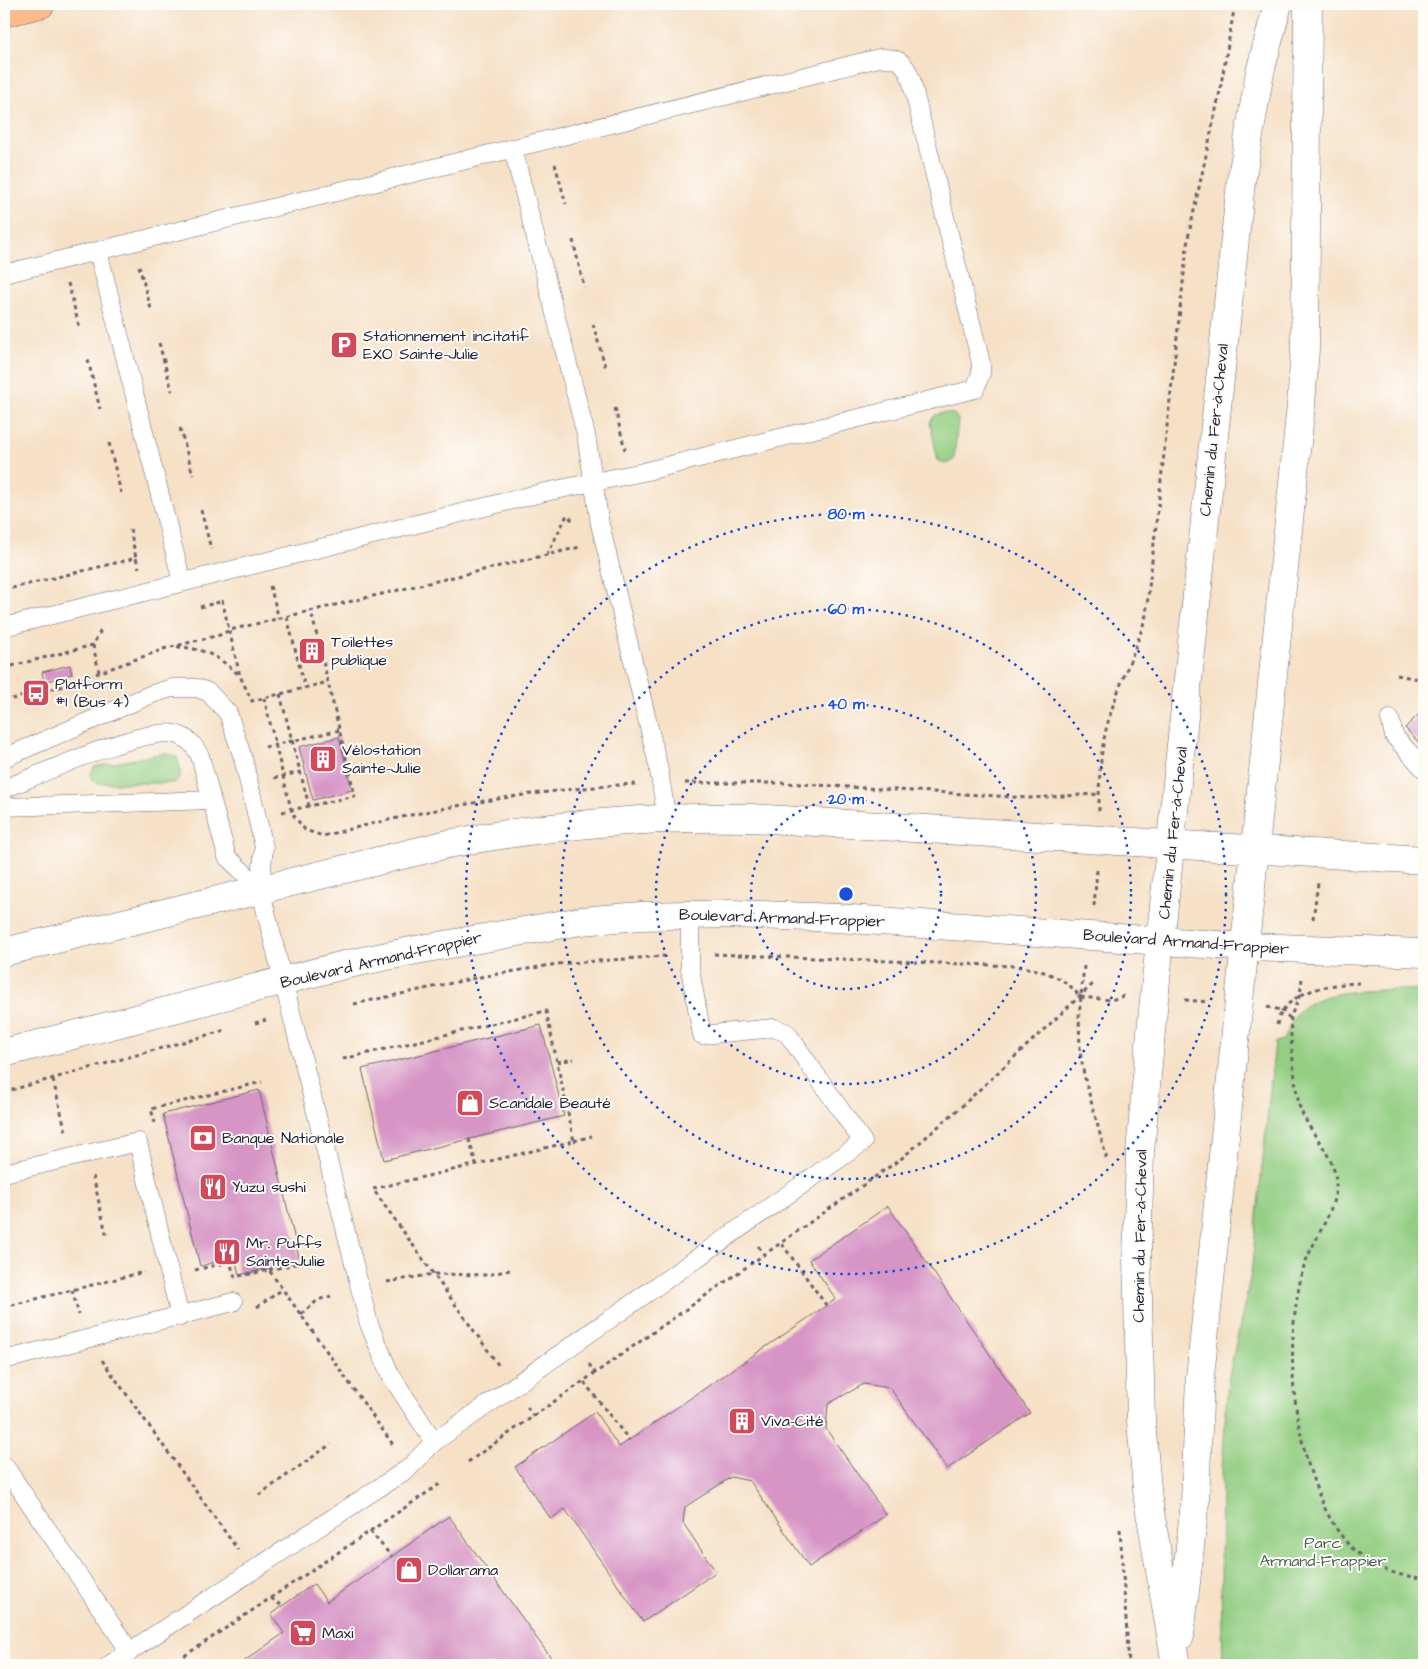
<svg xmlns="http://www.w3.org/2000/svg" width="1428" height="1669" viewBox="0 0 1428 1669" font-family="'Architects Daughter',sans-serif">
<style>
.green{fill:#93ce82;stroke:#5a785e}
.building{fill:#d795c6}
.lines{fill:none;stroke-linecap:round;stroke-linejoin:round}
.service-casing{stroke:#6c646c;stroke-width:19}
.tertiary-casing{stroke:#6c646c;stroke-width:29}
.motorway-casing{stroke:#6c646c;stroke-width:29}
.path{stroke:#6c646c;stroke-width:3;stroke-dasharray:4 4;stroke-linecap:butt}
.service{stroke:#fff;stroke-width:18}
.tertiary{stroke:#fff;stroke-width:28}
.motorway{stroke:#fbbb8c;stroke-width:28}
.ring{fill:none;stroke:#1d4ed8;stroke-width:2.5;stroke-dasharray:2.5 5}
.labels{text-anchor:middle;dominant-baseline:central;stroke-width:4;stroke-linejoin:round;paint-order:stroke}
.poi-label{font-size:16px;fill:#22223b;stroke:#fdfcf7;text-anchor:start}
.street-label{font-size:16px;fill:#22223b;stroke:#fdfcf7}
.park-label{font-size:16px;fill:#4a5e54;stroke:#fdfcf7}
.centre{fill:#1d4ed8;stroke:#fdfcf7;stroke-width:2.5}
.ring-label{font-size:15px;text-anchor:middle;font-weight:bold;fill:#1d4ed8;stroke:#fdfcf7;stroke-width:4;stroke-linejoin:round;paint-order:stroke}
</style>
<rect width="100%" height="100%" fill="#fdfcf7"/>
<filter id="ink" filterUnits="userSpaceOnUse"><feTurbulence type="fractalNoise" baseFrequency=".02" numOctaves="2"/><feDisplacementMap in="SourceGraphic" scale="10" xChannelSelector="R" yChannelSelector="G"/><feConvolveMatrix kernelMatrix="1 2 1 2 8 2 1 2 1" color-interpolation-filters="sRGB"/></filter>
<filter id="wash" filterUnits="userSpaceOnUse"><feTurbulence type="fractalNoise" baseFrequency=".0096" numOctaves="4" result="noise"/><feDisplacementMap in="SourceGraphic" scale="20" xChannelSelector="R" yChannelSelector="G"/><feGaussianBlur stdDeviation="1.12" result="paint"/><feColorMatrix in="noise" values="0 0 0 0 0 0 0 0 0 0 0 0 0 0 0 0 0 1.4 0 .05"/><feComposite in="paint" operator="in"/></filter>
<g filter="url(#wash)">
<rect width="100%" height="100%" fill="#f6e0c6"/>
<path class="green" d="M 944,413 L 954,414 L 958,420 L 954,459 C 949,465 944,464 938,461 L 930,422 L 935,415 Z
M 165,753 L 177,757 L 181,771 L 179,779 L 174,783 L 98,783 L 93,781 L 90,776 L 94,767 Z
M 1424,989 L 1424,1665 L 1223,1665 L 1221,1583 L 1222,1469 L 1228,1380 L 1251,1274 L 1275,1042 L 1283,1040 C 1288,1030 1292,1018 1300,1010 C 1326,985 1389,992 1424,989 Z"/>
<g id="blocks">
<path class="building" d="M 317,644 L 321,659 L 308,663 L 304,647 Z
M 70,665 L 72,674 L 44,682 L 42,672 Z
M 1424,709 L 1424,748 L 1405,728 Z
M 339,737 L 352,790 L 313,800 L 299,747 Z
M 541,1025 L 564,1116 L 384,1160 L 362,1069 Z
M 259,1090 L 300,1261 L 239,1275 L 235,1257 L 200,1266 L 163,1114 Z
M 888,1206 L 1030,1413 L 947,1469 L 890,1388 L 864,1384 L 828,1404 L 826,1429 L 886,1515 L 809,1567 L 750,1481 L 731,1477 L 685,1507 L 683,1523 L 716,1572 L 643,1622 L 565,1509 L 551,1519 L 515,1467 L 595,1412 L 619,1447 L 836,1299 L 809,1260 Z
M 449,1516 L 556,1665 L 239,1665 L 284,1633 L 271,1614 L 282,1606 L 314,1584 L 327,1602 Z"/>
</g>
</g>
<g filter="url(#ink)">
<use href="#blocks" fill-opacity="0" stroke="#6c646c" stroke-width="1"/>
<g class="lines">
<g class="service-casing">
<path id="service" d="M 513,149 L 586,435 L 600,524 L 658,765 L 667,819
M 98,251 L 182,582
M 4,274 L 879,58 C 898,57 905,62 911,79 L 981,363 L 981,373 L 975,389 L 643,472 L 541,493 L 4,627
M 1390,719 L 1394,736 L 1424,769
M 4,758 L 152,694 L 172,688 L 197,688 L 208,692 L 228,713 L 243,758 L 264,847 L 260,888 L 369,1324 L 390,1374 L 434,1442
M 4,789 C 39,775 142,727 175,734 C 188,737 194,745 200,756 L 227,857 L 260,888
M 4,807 L 212,800
M 4,1173 L 138,1142 L 180,1317
M 4,1360 L 233,1302
M 4,1465 L 130,1652
M 109,1665 L 409,1468 L 434,1442 L 863,1142 L 787,1033 L 774,1028 L 702,1035 L 690,969 L 690,914"/>
</g>
<g class="tertiary-casing">
<path id="tertiary" d="M 4,952 L 448,844 C 548,825 650,816 751,818 L 1424,860
M 4,1053 L 344,965 L 416,950 L 581,921 L 641,916 L 733,914 L 837,918 L 1246,947 L 1424,953
M 1180,1636 L 1195,1502 L 1200,1377 L 1301,405 L 1305,349 L 1308,4
M 1176,1665 L 1148,1500 L 1141,1421 L 1137,1258 L 1140,1152 L 1154,999 L 1241,182 L 1260,72 L 1278,4"/>
</g>
<g class="motorway-casing">
<path id="motorway" d="M 4,13 L 41,4"/>
</g>
<path class="path" d="M 555,164 L 566,204
M 573,240 L 584,287
M 139,266 L 151,309
M 68,283 L 79,326
M 593,324 L 606,369
M 159,343 L 172,391
M 88,360 L 100,409
M 615,408 L 625,450
M 180,428 L 193,475
M 109,443 L 121,493
M 201,510 L 211,549
M 130,529 L 136,558
M 547,555 L 567,515 L 573,521
M 270,586 L 279,619
M 4,590 L 136,558 L 139,568
M 222,600 L 240,676 L 252,701 L 328,682
M 200,607 L 223,601
M 287,617 L 305,688
M 93,645 L 99,672
M 177,647 C 205,648 221,658 240,676
M 163,649 L 220,635 L 230,630 L 580,547
M 297,657 L 306,655
M 4,668 L 93,645 L 101,630
M 1397,675 L 1424,680
M 280,694 L 309,806
M 264,698 L 292,813 L 305,830 L 323,836 C 426,809 530,790 636,784
M 4,701 L 60,687 L 164,649
M 265,747 L 340,730
M 274,778 L 305,771
M 685,783 L 783,783 L 1030,798 L 1099,794
M 1099,811 C 1099,777 1100,745 1111,712 C 1121,679 1137,649 1146,615 L 1188,238 L 1219,96 L 1235,4
M 282,812 L 355,796 L 311,611
M 1094,906 L 1097,870
M 1313,919 L 1318,883
M 714,954 L 1014,966 C 1040,969 1065,976 1080,997 L 1111,1000 L 1124,996
M 1084,966 L 1079,1016 L 1080,1051 L 1084,1075 L 1107,1160
M 1302,979 C 1301,985 1301,992 1299,997 C 1297,1004 1292,1011 1291,1018 C 1289,1030 1296,1097 1300,1108 C 1310,1135 1337,1156 1336,1186 C 1335,1214 1309,1245 1302,1273 C 1287,1338 1290,1403 1309,1467 C 1328,1527 1355,1574 1424,1578
M 1185,1000 L 1209,1002
M 354,1004 L 480,977 L 557,964 L 665,956
M 1267,1007 L 1281,1010
M 1281,1010 L 1291,1019
M 255,1023 L 266,1020
M 1277,1025 C 1283,991 1329,984 1359,983
M 343,1059 L 546,1011 L 574,1141 L 373,1189 L 499,1366
M 557,1062 L 574,1059
M 53,1080 L 66,1132
M 4,1092 L 226,1030
M 155,1123 L 151,1109 L 262,1082
M 469,1139 L 476,1164
M 574,1141 L 592,1136
M 93,1176 L 107,1238
M 782,1244 L 826,1305
M 758,1246 L 765,1256
M 195,1270 L 230,1262 L 235,1277 L 269,1270 L 394,1446
M 269,1270 L 308,1261
M 387,1282 L 434,1274 L 487,1275 L 510,1270
M 72,1290 L 79,1315
M 4,1307 L 144,1272
M 257,1307 L 283,1289
M 301,1314 L 318,1300 L 331,1296
M 102,1360 L 238,1550
M 589,1364 L 596,1374
M 584,1382 L 629,1440
M 527,1407 L 534,1417
M 468,1462 L 902,1158 L 963,1105 L 1095,982
M 259,1495 L 331,1444
M 1120,1529 L 1129,1665
M 370,1531 L 392,1557
M 271,1598 L 282,1606
M 171,1665 L 440,1484"/>
<use href="#service" class="service"/>
<use href="#tertiary" class="tertiary"/>
<use href="#motorway" class="motorway"/>
</g>
</g>
<g class="ring">
<circle cx="846" cy="894" r="95"/>
<circle cx="846" cy="894" r="190"/>
<circle cx="846" cy="894" r="285"/>
<circle cx="846" cy="894" r="380"/>
</g>
<defs>
<g id="parking-square" transform="scale(1.4375)"><rect x="-9" y="-9" width="18" height="18" rx="4" fill="#d1495b" stroke="#fdfcf7"/><path d="M-3.5-5.5H1a3.5 3.5 0 0 1 0 7H-1V5.5H-3.5ZM-1-3.4V-.6H.8a1.4 1.4 0 0 0 0-2.8Z" fill="#fff"/></g>
<g id="building-square" transform="scale(1.4375)"><rect x="-9" y="-9" width="18" height="18" rx="4" fill="#d1495b" stroke="#fdfcf7"/><path d="M-4-6H4V6H1V3H-1V6H-4ZM-2.5-4.3h1.7v1.8h-1.7ZM.8-4.3h1.7v1.8H.8ZM-2.5-1h1.7V.8h-1.7ZM.8-1h1.7V.8H.8Z" fill="#fff"/></g>
<g id="bus-square" transform="scale(1.4375)"><rect x="-9" y="-9" width="18" height="18" rx="4" fill="#d1495b" stroke="#fdfcf7"/><path d="M-5-6H5V4H4V6H2V4H-2V6H-4V4H-5ZM-3.5-4V0h7V-4ZM-3.5 1.2v1.5H-2V1.2ZM2 1.2v1.5H3.5V1.2Z" fill="#fff"/></g>
<g id="shop-square" transform="scale(1.4375)"><rect x="-9" y="-9" width="18" height="18" rx="4" fill="#d1495b" stroke="#fdfcf7"/><path d="M-5-2.5h2.3a2.7 3.5 0 0 1 5.4 0H5L5.5 6h-11ZM-1.5-2.5h3a1.5 2.3 0 0 0-3 0Z" fill="#fff"/></g>
<g id="bank-square" transform="scale(1.4375)"><rect x="-9" y="-9" width="18" height="18" rx="4" fill="#d1495b" stroke="#fdfcf7"/><path d="M-6-4H6V4H-6ZM0-2.3a2.3 2.3 0 1 0 0 4.6a2.3 2.3 0 1 0 0-4.6Z" fill="#fff"/></g>
<g id="restaurant-square" transform="scale(1.4375)"><rect x="-9" y="-9" width="18" height="18" rx="4" fill="#d1495b" stroke="#fdfcf7"/><path d="M-5-6h1v4h1v-4h1v4h1v-4h1v5L-1.5 .5V6h-2V.5L-5-1ZM5-6V6H3V1.5H1.5Q1.5-4 5-6Z" fill="#fff"/></g>
<g id="supermarket-square" transform="scale(1.4375)"><rect x="-9" y="-9" width="18" height="18" rx="4" fill="#d1495b" stroke="#fdfcf7"/><path d="M-6-5.5h2.5l.6 2H6L4.5 2H-2.5L-4.4-4H-6ZM-1.5 3.2a1.3 1.3 0 1 0 .1 0ZM3 3.2a1.3 1.3 0 1 0 .1 0Z" fill="#fff"/></g>
</defs>
<g fill-rule="evenodd">
<use href="#parking-square" x="344" y="345"/>
<use href="#building-square" x="312" y="651"/>
<use href="#bus-square" x="36" y="693"/>
<use href="#building-square" x="323" y="759"/>
<use href="#shop-square" x="470" y="1103"/>
<use href="#bank-square" x="203" y="1138"/>
<use href="#restaurant-square" x="213" y="1187"/>
<use href="#restaurant-square" x="227" y="1252"/>
<use href="#building-square" x="742" y="1421"/>
<use href="#shop-square" x="409" y="1570"/>
<use href="#supermarket-square" x="303" y="1633"/>
</g>
<g class="labels">
<g class="poi-label">
<text x="363" y="336">Stationnement incitatif<tspan x="363" dy="18">EXO Sainte-Julie</tspan></text>
<text x="331" y="642">Toilettes<tspan x="331" dy="18">publique</tspan></text>
<text x="55" y="684">Platform<tspan x="55" dy="18">#1 (Bus 4)</tspan></text>
<text x="342" y="750">Vélostation<tspan x="342" dy="18">Sainte-Julie</tspan></text>
<text x="489" y="1103">Scandale Beauté</text>
<text x="222" y="1138">Banque Nationale</text>
<text x="232" y="1187">Yuzu sushi</text>
<text x="246" y="1243">Mr. Puffs<tspan x="246" dy="18">Sainte-Julie</tspan></text>
<text x="761" y="1421">Viva-Cité</text>
<text x="428" y="1570">Dollarama</text>
<text x="322" y="1633">Maxi</text>
</g>
<g class="street-label">
<text transform="translate(1214 430) rotate(-84)">Chemin du Fer-à-Cheval</text>
<text transform="translate(1173 833) rotate(-84)">Chemin du Fer-à-Cheval</text>
<text transform="translate(782 918) rotate(2)">Boulevard Armand-Frappier</text>
<text transform="translate(1186 942) rotate(4)">Boulevard Armand-Frappier</text>
<text transform="translate(381 960) rotate(-13)">Boulevard Armand-Frappier</text>
<text transform="translate(1140 1236) rotate(-89)">Chemin du Fer-à-Cheval</text>
</g>
<g class="park-label">
<text x="1323" y="1543">Parc<tspan x="1323" dy="18">Armand-Frappier</tspan></text>
</g>
</g>
<circle cx="846" cy="894" r="8" class="centre"/>
<g class="ring-label">
<text x="846" y="519">80 m</text>
<text x="846" y="614">60 m</text>
<text x="846" y="709">40 m</text>
<text x="846" y="804">20 m</text>
</g>
<rect width="1428" height="1669" fill="none" stroke="#fdfcf7" stroke-width="20"/>
</svg>
